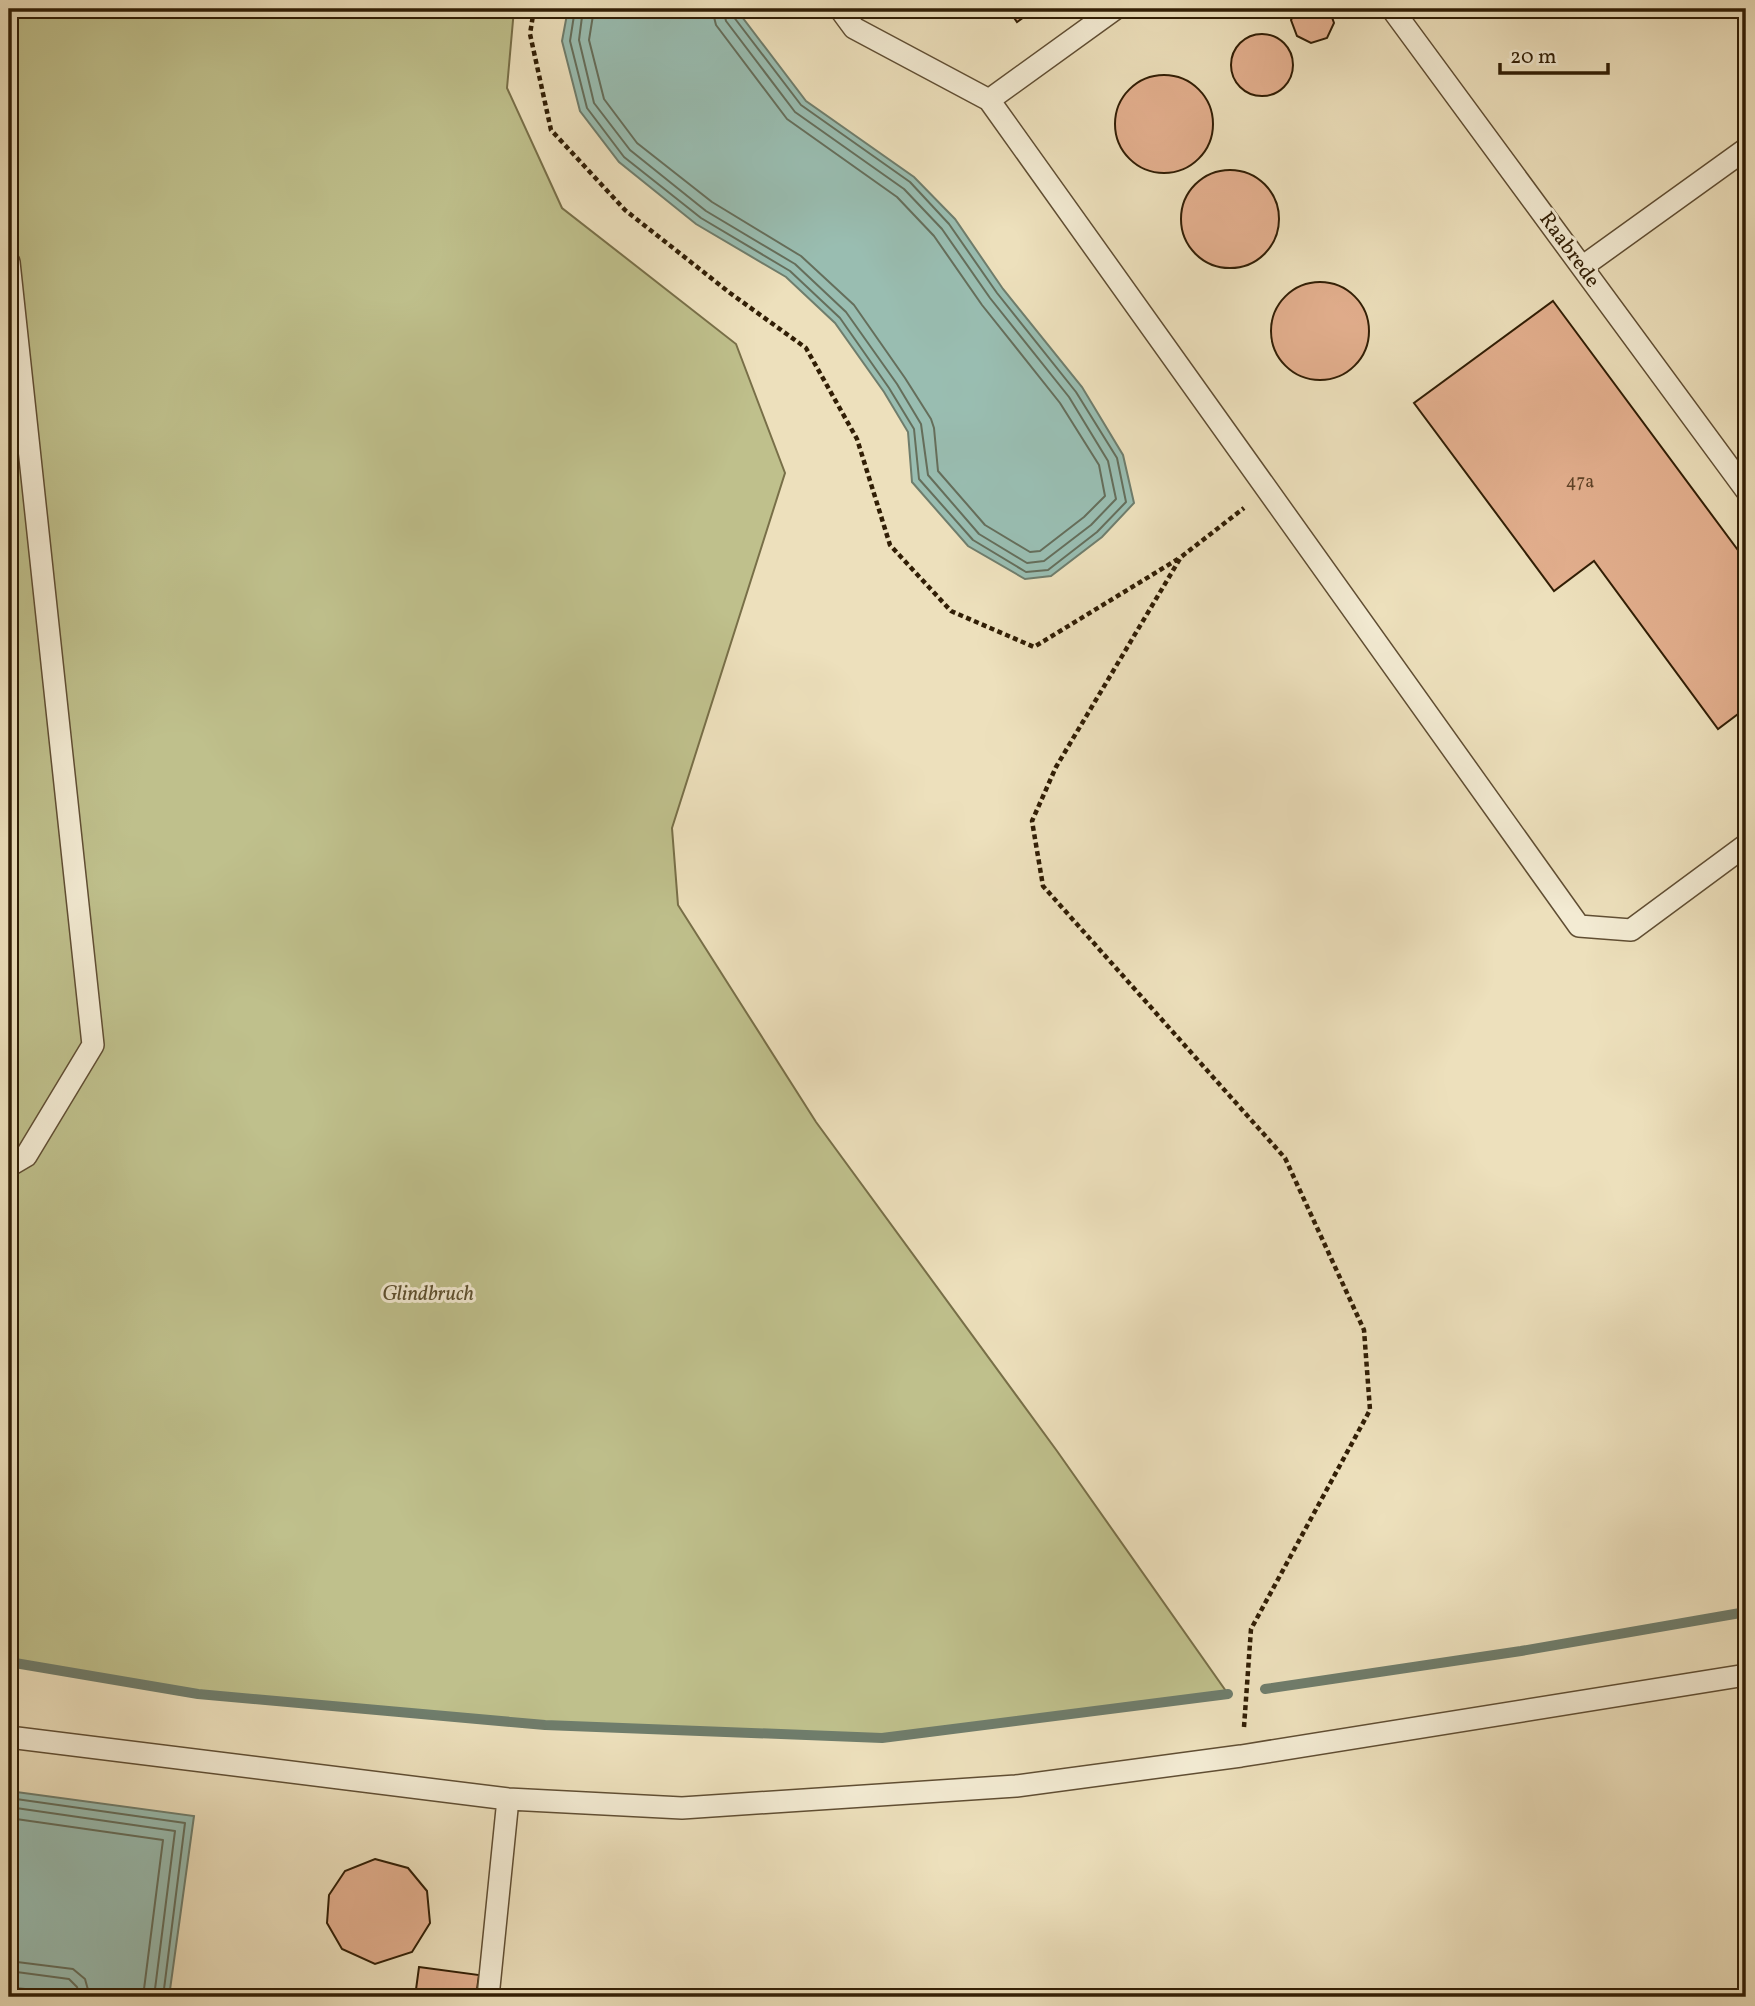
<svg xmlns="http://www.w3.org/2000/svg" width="1755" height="2006" viewBox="0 0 1755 2006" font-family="Vollkorn,serif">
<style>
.green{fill:#bfc08c;stroke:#786f48;stroke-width:2}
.water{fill:#99bdb1;stroke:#6f7d6c;stroke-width:2}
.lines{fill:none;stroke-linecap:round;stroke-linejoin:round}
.shore{stroke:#656e5b;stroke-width:2}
.stream{stroke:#6f7d6c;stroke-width:10}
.building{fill:#e3af8e;stroke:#311e05;stroke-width:2}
.lane-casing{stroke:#604e33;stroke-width:24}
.path{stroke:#311e05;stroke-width:4.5;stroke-dasharray:5 3.5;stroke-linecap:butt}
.lane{stroke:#f3ebd3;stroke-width:21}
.labels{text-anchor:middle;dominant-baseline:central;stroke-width:6;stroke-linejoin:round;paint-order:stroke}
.number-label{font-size:18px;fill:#5e4227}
.street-label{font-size:21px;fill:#311e05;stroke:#f3ebd3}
.park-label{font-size:21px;font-style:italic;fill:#5c4f2e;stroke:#f3ebd3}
</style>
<rect width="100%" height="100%" fill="#ede0bc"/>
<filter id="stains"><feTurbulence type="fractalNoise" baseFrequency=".00286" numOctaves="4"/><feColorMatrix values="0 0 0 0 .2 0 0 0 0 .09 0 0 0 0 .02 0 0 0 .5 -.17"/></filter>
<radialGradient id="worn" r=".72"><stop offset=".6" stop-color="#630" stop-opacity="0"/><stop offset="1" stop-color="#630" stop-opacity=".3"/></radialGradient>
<path class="green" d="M 9,9 L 514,9 L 507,88 L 562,208 L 736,344 L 785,473 L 672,828 L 678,905 L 816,1122 L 1057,1451 L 1228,1694 L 882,1738 L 545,1725 L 198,1694 L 9,1662 Z"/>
<path class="water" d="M 568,9 L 736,9 L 806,101 L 914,177 L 955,219 L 1003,289 L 1082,387 L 1123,455 L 1134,503 L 1102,537 L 1051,576 L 1025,579 L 968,546 L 912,482 L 908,432 L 884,392 L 835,323 L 786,277 L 696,224 L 619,162 L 580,111 L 562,41 Z
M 9,1791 L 194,1816 L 169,1997 L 89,1997 L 9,1987 Z"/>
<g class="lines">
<path class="shore" d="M 575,9 L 570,41 L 587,108 L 624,157 L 701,218 L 790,271 L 840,318 L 889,388 L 914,429 L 919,479 L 973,540 L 1026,572 L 1048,570 L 1097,532 L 1126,502 L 1117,458 L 1076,392 L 997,293 L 949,224 L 910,182 L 801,105 L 733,16 L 732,9
M 583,9 L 579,40 L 594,103 L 630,150 L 706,211 L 795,264 L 846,312 L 897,384 L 921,424 L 928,475 L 979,534 L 1027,563 L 1044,561 L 1091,525 L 1116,499 L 1108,461 L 1069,397 L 990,298 L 942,229 L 904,189 L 795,112 L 726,21 L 723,9
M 594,9 L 589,40 L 604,99 L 637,143 L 712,202 L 801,256 L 854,305 L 905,378 L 931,419 L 934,428 L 938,471 L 985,525 L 1030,552 L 1040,551 L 1084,517 L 1105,496 L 1099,465 L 1060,403 L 982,305 L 934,236 L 897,197 L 787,119 L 716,25 L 712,9
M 9,1798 L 185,1823 L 163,1997
M 9,1807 L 175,1831 L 154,1997
M 9,1818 L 163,1840 L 143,1997
M 9,1961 L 73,1969 L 85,1979 L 90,1997
M 9,1971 L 69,1979 L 77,1987 L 80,1997"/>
<path class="stream" d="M 9,1662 L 198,1694 L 545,1725 L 882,1738 L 1228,1694
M 1265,1689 L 1521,1651 L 1746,1612"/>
</g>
<path class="building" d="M 1008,9 L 1035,9 L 1017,22 Z
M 1296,9 L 1329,9 L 1334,23 L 1327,38 L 1311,43 L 1297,36 L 1291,20 Z
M1231 65a31 31 0 1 1 62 0a31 31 0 1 1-62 0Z
M1115 124a49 49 0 1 1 98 0a49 49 0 1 1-98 0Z
M1181 219a49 49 0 1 1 98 0a49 49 0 1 1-98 0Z
M1271 331a49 49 0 1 1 98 0a49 49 0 1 1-98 0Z
M 1553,301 L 1746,561 L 1746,708 L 1718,729 L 1594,561 L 1554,591 L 1414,403 Z
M 375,1859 L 408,1868 L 427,1891 L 430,1923 L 412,1952 L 375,1964 L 342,1949 L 327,1923 L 329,1895 L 345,1871 Z
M 419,1967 L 479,1975 L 476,1997 L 415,1997 Z
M 356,1990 L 386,1997 L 336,1997 Z"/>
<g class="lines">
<g class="lane-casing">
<path id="lane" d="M 840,9 L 854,28 L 989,100 L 1579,926 L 1631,930 L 1746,845
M 1392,9 L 1746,490
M 989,100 L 1115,9
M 9,262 L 93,1045 L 26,1156 L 9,1166
M 1582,267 L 1746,149
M 9,1737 L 508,1799 L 682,1808 L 1016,1786 L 1241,1756 L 1746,1675
M 488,1997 L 508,1799"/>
</g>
<path class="path" d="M 534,9 L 530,34 L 551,130 L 625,210 L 730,293 L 806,348 L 857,439 L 890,545 L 951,611 L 1034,647 L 1178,559
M 1244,1727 L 1251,1629 L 1370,1410 L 1364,1330 L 1285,1158 L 1043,886 L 1032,821 L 1056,767 L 1181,557 L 1244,508"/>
<use href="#lane" class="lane"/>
</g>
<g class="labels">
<g class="number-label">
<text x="1580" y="482">47a</text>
</g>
<g class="street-label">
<text transform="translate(1569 250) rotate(54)">Raabrede</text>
</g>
<g class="park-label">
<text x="428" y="1294">Glindbruch</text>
</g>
</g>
<rect width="1755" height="2006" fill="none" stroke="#ede0bc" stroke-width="35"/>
<rect x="10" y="10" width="1734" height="1985" fill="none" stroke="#311e05" stroke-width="3.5"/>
<rect x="18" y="18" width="1720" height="1971" fill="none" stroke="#311e05" stroke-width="2"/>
<path d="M1500 63v10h108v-10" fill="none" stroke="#311e05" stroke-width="3.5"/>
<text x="1510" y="63" font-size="21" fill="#311e05" stroke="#f3ebd3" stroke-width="5" paint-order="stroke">20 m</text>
<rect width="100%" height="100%" filter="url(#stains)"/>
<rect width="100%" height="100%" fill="url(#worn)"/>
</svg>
